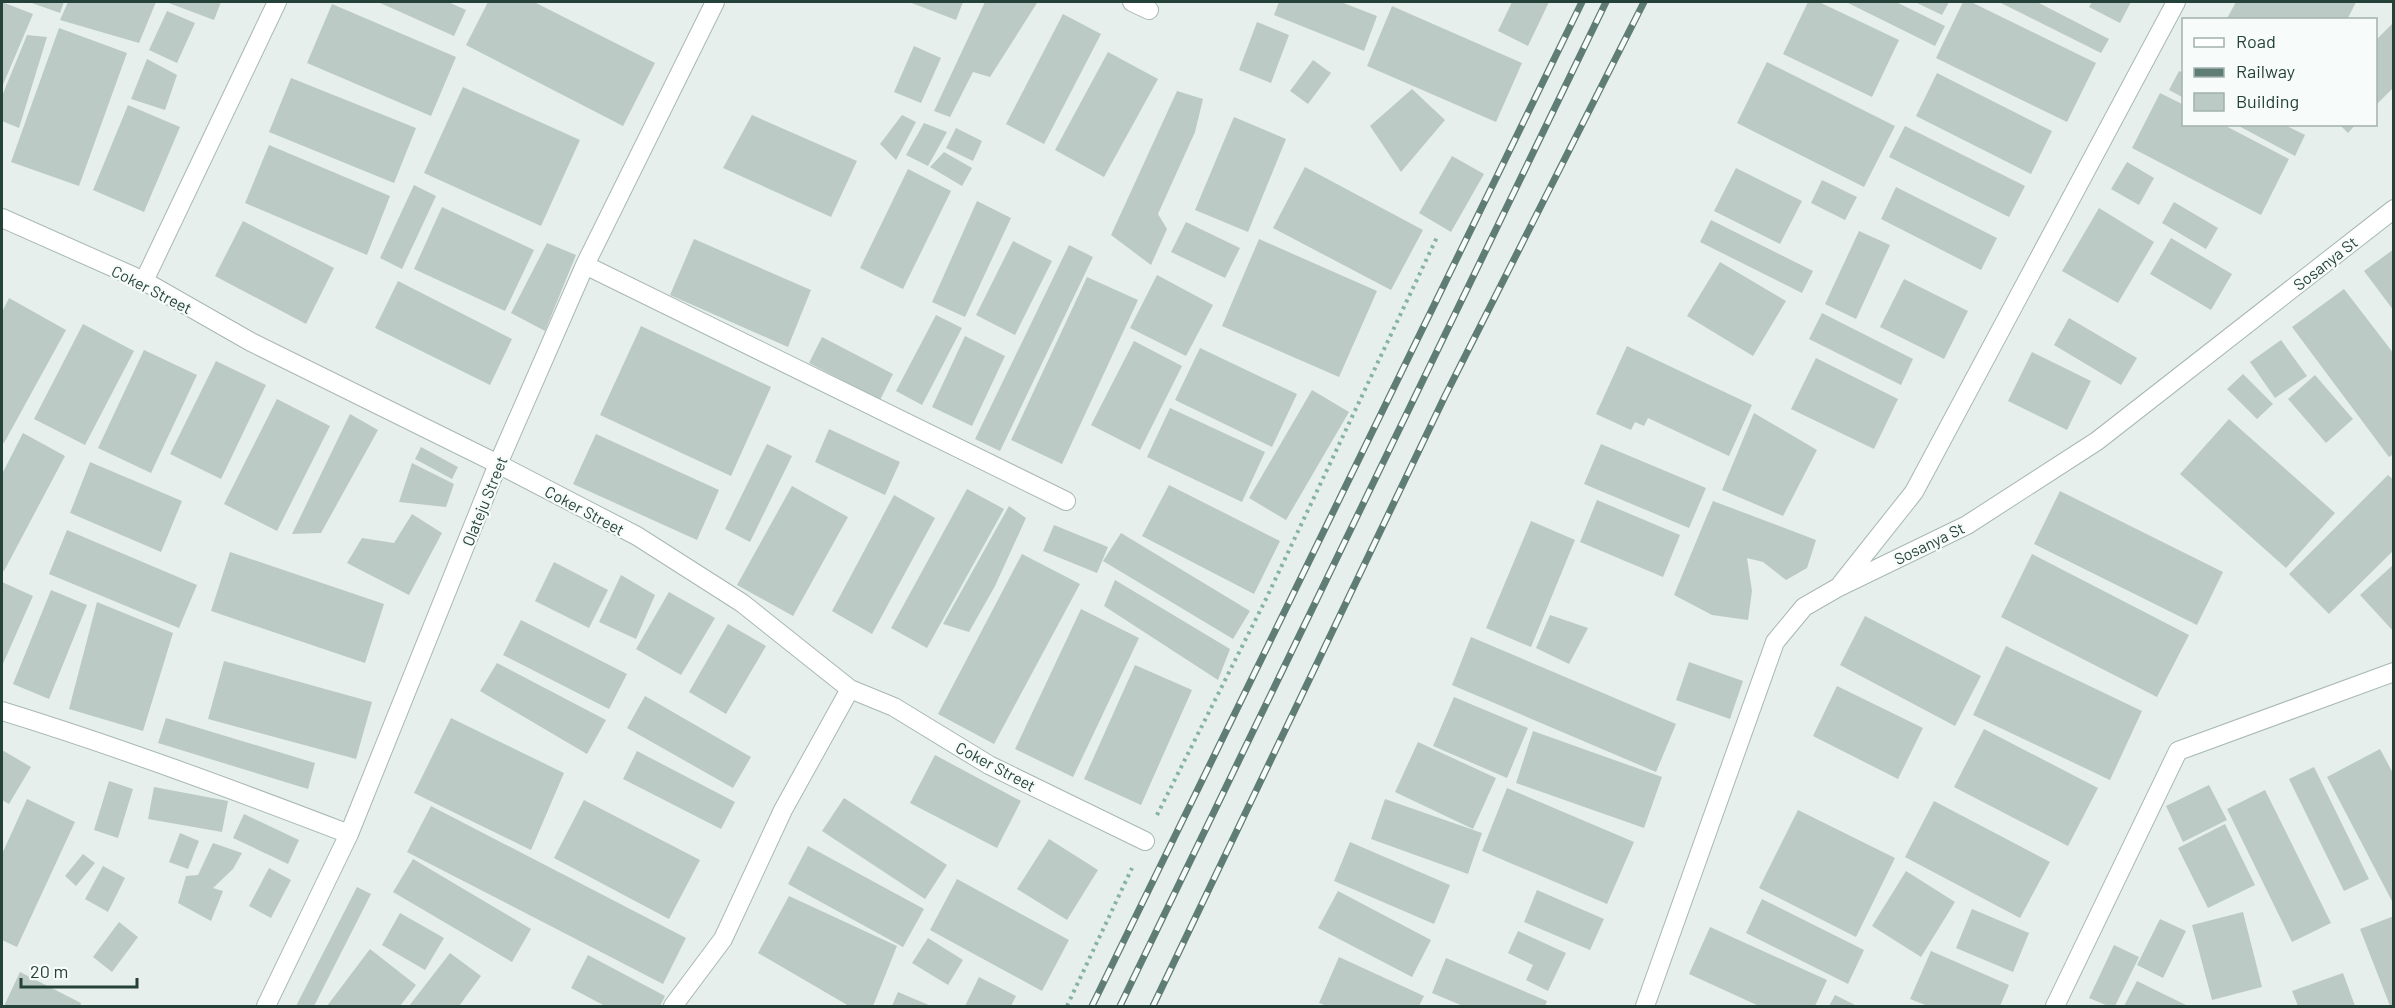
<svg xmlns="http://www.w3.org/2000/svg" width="2395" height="1008" viewBox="0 0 2395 1008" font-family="Barlow,sans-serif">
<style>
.building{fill:#bbcac4}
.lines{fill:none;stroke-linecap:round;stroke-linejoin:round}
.minor-casing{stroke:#a8b8b2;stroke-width:20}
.path{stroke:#86b3a5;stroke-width:4;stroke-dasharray:3 4.5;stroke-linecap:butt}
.minor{stroke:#fff;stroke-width:18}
.rail-casing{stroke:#5f7d75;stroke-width:7}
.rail{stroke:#f7fbf9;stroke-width:4.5;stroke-dasharray:14;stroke-linecap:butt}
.labels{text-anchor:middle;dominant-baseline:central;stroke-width:4.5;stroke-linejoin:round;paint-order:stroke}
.street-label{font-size:16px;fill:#24423a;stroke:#f7fbf9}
</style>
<rect width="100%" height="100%" fill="#e6efeb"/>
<path class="building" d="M 2,2 L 33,14 L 2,87 Z
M 29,2 L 64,2 L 60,13 Z
M 68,2 L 156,2 L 139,43 L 60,20 Z
M 166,2 L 221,2 L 214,20 Z
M 378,2 L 448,2 L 466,10 L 454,36 Z
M 488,2 L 534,2 L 655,63 L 623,126 L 466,45 Z
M 909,2 L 963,2 L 956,20 Z
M 985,2 L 1037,3 L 990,77 L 973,72 L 950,117 L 934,111 Z
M 1279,2 L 1341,2 L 1377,16 L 1364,51 L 1274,15 Z
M 1512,2 L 1549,2 L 1528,46 L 1498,31 Z
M 1808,2 L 1819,2 L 1899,40 L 1872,97 L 1783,54 Z
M 1846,2 L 1896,2 L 1945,26 L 1935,46 Z
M 1915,2 L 1949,2 L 1942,15 Z
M 1963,2 L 1971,2 L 2096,63 L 2067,122 L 1936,58 Z
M 1999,2 L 2037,2 L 2109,39 L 2101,53 Z
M 2092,2 L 2131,2 L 2120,23 L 2089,7 Z
M 2236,2 L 2356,2 L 2347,20 L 2226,20 Z
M 332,4 L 456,57 L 431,116 L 307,63 Z
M 1392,6 L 1522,63 L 1496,122 L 1367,66 Z
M 167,11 L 195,23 L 177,63 L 149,50 Z
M 1063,14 L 1101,34 L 1044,144 L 1006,124 Z
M 1257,22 L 1289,35 L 1271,83 L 1239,70 Z
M 2394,22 L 2394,87 L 2376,105 L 2376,40 Z
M 59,28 L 127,53 L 79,186 L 11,162 Z
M 27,35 L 47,37 L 19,128 L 2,121 L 2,96 Z
M 914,46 L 941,58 L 921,103 L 894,92 Z
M 1108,52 L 1158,79 L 1104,177 L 1055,150 Z
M 147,59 L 177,75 L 165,110 L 131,99 Z
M 1313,60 L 1331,73 L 1308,104 L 1290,91 Z
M 1767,62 L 1895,126 L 1864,187 L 1737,123 Z
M 2179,71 L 2184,73 L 2184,98 L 2169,90 Z
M 1937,73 L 2052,131 L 2031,174 L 1916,116 Z
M 291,78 L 416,128 L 394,183 L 269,132 Z
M 463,87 L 580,140 L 541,226 L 424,173 Z
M 1412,89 L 1445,120 L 1401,172 L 1370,126 Z
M 1177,91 L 1203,99 L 1195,132 L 1158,214 L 1167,229 L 1151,265 L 1111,235 Z
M 2160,93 L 2184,105 L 2184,124 L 2222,124 L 2289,159 L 2261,215 L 2132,148 Z
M 128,105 L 180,127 L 144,212 L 93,190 Z
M 752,115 L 857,161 L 831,217 L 723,168 Z
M 902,115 L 916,122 L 896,160 L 880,144 Z
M 1234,117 L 1286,139 L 1248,232 L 1195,210 Z
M 924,123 L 947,132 L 928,166 L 906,155 Z
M 2235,124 L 2283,124 L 2305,135 L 2295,156 Z
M 2339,124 L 2356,124 L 2348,133 Z
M 1905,126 L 2025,186 L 2009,217 L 1889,157 Z
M 956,128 L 982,141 L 973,161 L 946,148 Z
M 269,145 L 390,196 L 367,255 L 245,203 Z
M 944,152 L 972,168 L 962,186 L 930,167 Z
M 1452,156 L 1484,174 L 1451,232 L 1419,213 Z
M 2127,162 L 2154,178 L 2139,205 L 2111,189 Z
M 1305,167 L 1423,230 L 1391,290 L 1273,228 Z
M 1736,168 L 1802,201 L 1780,244 L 1714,211 Z
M 908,169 L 951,191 L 903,289 L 860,268 Z
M 1822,180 L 1857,197 L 1845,220 L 1811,203 Z
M 414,185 L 436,196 L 402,269 L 380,258 Z
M 1896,187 L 1997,238 L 1981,270 L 1881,219 Z
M 977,201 L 1011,218 L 965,317 L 932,302 Z
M 2174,202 L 2218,228 L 2206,249 L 2162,223 Z
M 442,207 L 534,250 L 505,311 L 414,269 Z
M 2099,208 L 2154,242 L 2118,303 L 2062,271 Z
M 1711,220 L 1813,271 L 1802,293 L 1700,242 Z
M 243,221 L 334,268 L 306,324 L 215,276 Z
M 1186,222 L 1240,248 L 1225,278 L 1171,252 Z
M 1859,231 L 1890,245 L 1856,319 L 1825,304 Z
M 2171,238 L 2232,274 L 2211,310 L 2150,274 Z
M 694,239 L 811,290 L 788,347 L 670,295 Z
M 1259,239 L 1377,291 L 1339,377 L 1222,326 Z
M 1013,241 L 1052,261 L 1015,335 L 976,315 Z
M 547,243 L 576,255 L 545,331 L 511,313 Z
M 1069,245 L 1093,257 L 1000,451 L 975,439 Z
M 2394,249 L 2394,311 L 2364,271 Z
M 1720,262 L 1786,301 L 1753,356 L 1687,316 Z
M 1157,275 L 1213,305 L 1186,356 L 1130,328 Z
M 1087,277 L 1138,300 L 1062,464 L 1011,440 Z
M 1904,279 L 1968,311 L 1944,359 L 1880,327 Z
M 398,281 L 512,339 L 490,385 L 375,328 Z
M 2344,289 L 2394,354 L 2394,454 L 2389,457 L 2292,327 Z
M 9,298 L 66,330 L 4,443 L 2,442 L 2,312 Z
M 1822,313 L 1913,359 L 1901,385 L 1809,339 Z
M 936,315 L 962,328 L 922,405 L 896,391 Z
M 2069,318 L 2137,358 L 2121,385 L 2054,345 Z
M 83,324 L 134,351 L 85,445 L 34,419 Z
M 641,326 L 771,387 L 731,476 L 600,415 Z
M 965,336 L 1005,356 L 972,426 L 932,407 Z
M 822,337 L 893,374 L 880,400 L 809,363 Z
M 2281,340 L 2307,376 L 2275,398 L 2250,362 Z
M 1134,341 L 1182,366 L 1140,450 L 1091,425 Z
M 1627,346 L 1752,405 L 1729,456 L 1648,418 L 1644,426 L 1635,422 L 1631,430 L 1596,414 Z
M 1200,348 L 1297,394 L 1272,447 L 1175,400 Z
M 144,350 L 197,375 L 151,473 L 98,448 Z
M 2032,352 L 2091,381 L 2067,430 L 2008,401 Z
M 1816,358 L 1898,399 L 1874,449 L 1791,409 Z
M 216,361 L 266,385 L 221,479 L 170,454 Z
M 2243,374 L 2273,404 L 2257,419 L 2227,389 Z
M 2315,375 L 2353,419 L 2326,443 L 2288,399 Z
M 1312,390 L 1349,412 L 1286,520 L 1249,498 Z
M 277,399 L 330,426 L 277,531 L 224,504 Z
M 1170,408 L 1265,452 L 1242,502 L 1147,457 Z
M 1754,413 L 1817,450 L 1783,516 L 1722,490 Z
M 350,414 L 378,430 L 321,533 L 292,534 Z
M 2229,419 L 2335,513 L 2286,568 L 2180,474 Z
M 829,429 L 900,462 L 885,495 L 815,462 Z
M 23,433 L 65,456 L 4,571 L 2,570 L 2,474 Z
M 596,434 L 719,490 L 697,540 L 573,484 Z
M 767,444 L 792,456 L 750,542 L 725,529 Z
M 1601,444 L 1706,488 L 1689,528 L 1584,484 Z
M 421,447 L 458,467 L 452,479 L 415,459 Z
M 90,462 L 182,501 L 161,552 L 70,513 Z
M 412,463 L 454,484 L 446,507 L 399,502 Z
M 2388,475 L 2394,480 L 2394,550 L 2329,614 L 2289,574 Z
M 1169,485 L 1280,541 L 1254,594 L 1142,536 Z
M 792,486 L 848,517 L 793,616 L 737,585 Z
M 967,489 L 1004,509 L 927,648 L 891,628 Z
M 2060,491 L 2223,572 L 2197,625 L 2034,544 Z
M 894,495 L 935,518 L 872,634 L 832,611 Z
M 1597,500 L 1680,535 L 1663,577 L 1580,542 Z
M 1713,501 L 1816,540 L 1807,568 L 1786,580 L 1763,562 L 1747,558 L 1752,591 L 1748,620 L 1712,615 L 1674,595 Z
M 1009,506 L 1026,518 L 995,586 L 969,632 L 943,624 Z
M 412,514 L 442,533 L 409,595 L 347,563 L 362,538 L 394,543 Z
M 1531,521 L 1575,540 L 1531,647 L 1486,628 Z
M 1054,525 L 1108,547 L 1097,573 L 1043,551 Z
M 67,530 L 197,585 L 179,628 L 49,574 Z
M 1121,533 L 1250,611 L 1233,639 L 1103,561 Z
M 230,552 L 384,604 L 365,663 L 211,611 Z
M 1022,554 L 1080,584 L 994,744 L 938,714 Z
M 2032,554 L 2189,635 L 2157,697 L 2001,617 Z
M 554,562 L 608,590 L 589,628 L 535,601 Z
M 2394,564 L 2394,632 L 2360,595 Z
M 621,575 L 655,595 L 636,639 L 599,622 Z
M 1115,580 L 1230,649 L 1218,680 L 1104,606 Z
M 2,582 L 33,596 L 2,666 Z
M 51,590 L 87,605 L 49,699 L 13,684 Z
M 669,592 L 715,618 L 681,675 L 636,649 Z
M 97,602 L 173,633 L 143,731 L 69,709 Z
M 1081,609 L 1139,638 L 1073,777 L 1015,749 Z
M 1550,615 L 1588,628 L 1569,664 L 1536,648 Z
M 1865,616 L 1981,676 L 1955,726 L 1840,665 Z
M 521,620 L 627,674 L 609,709 L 503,655 Z
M 728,624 L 766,646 L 726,714 L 689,692 Z
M 1471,637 L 1676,724 L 1656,772 L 1452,685 Z
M 2006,646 L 2142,711 L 2110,780 L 1973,715 Z
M 224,661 L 372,702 L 356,759 L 208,719 Z
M 1689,662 L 1743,681 L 1730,719 L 1676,700 Z
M 497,663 L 606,720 L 587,754 L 480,691 Z
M 1135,665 L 1192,690 L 1141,805 L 1084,779 Z
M 1837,686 L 1923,728 L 1898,779 L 1813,736 Z
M 645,696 L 751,757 L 733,788 L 627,728 Z
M 1454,697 L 1528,728 L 1507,778 L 1433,746 Z
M 166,718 L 315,763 L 308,789 L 158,743 Z
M 451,718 L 564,773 L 531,850 L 414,793 Z
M 1984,729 L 2098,788 L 2068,846 L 1954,787 Z
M 1533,731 L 1662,777 L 1644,828 L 1516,783 Z
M 1418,742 L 1496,778 L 1473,829 L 1395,792 Z
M 2380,749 L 2394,775 L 2394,905 L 2327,777 Z
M 2,750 L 31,767 L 9,804 L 2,800 Z
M 637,751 L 735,802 L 721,829 L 623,779 Z
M 935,755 L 1021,801 L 997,848 L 910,803 Z
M 2314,767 L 2369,879 L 2344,891 L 2289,779 Z
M 109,781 L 133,789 L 118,838 L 94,830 Z
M 2209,785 L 2227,820 L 2183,842 L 2166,806 Z
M 154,787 L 228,801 L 222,832 L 148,819 Z
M 1507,788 L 1634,842 L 1607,904 L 1482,851 Z
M 2265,790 L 2331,923 L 2292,942 L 2227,809 Z
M 844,798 L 947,865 L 925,899 L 822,831 Z
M 27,799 L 75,822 L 17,947 L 2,940 L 2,854 Z
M 1385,799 L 1482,833 L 1468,874 L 1371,839 Z
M 584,800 L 700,860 L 669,919 L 554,858 Z
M 1934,801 L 2050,862 L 2020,918 L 1905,857 Z
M 431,806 L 686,938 L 663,984 L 407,852 Z
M 1798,810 L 1895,858 L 1856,937 L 1759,888 Z
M 244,814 L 299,840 L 288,864 L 233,838 Z
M 2225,824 L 2255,885 L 2208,908 L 2178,848 Z
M 180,833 L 199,841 L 188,869 L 169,862 Z
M 1049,839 L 1098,870 L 1067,920 L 1017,889 Z
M 1350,842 L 1450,885 L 1434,924 L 1334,881 Z
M 213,843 L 242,853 L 233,869 L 213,888 L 223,891 L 211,921 L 178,903 L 186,876 L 198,875 Z
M 808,846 L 924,909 L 903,947 L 788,884 Z
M 83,854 L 95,863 L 76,886 L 65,876 Z
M 413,859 L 531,929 L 512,962 L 393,892 Z
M 103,866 L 125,878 L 108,912 L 85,899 Z
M 269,868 L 291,880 L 271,918 L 249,906 Z
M 1906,871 L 1955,902 L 1921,957 L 1872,926 Z
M 957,879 L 1069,940 L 1042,991 L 930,930 Z
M 357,887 L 371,894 L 314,1006 L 296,1006 Z
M 1537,890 L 1604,919 L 1590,950 L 1524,922 Z
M 1338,891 L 1431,940 L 1412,977 L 1318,928 Z
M 789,896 L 897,946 L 873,1006 L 849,1006 L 758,953 Z
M 1762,899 L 1864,950 L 1848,984 L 1746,933 Z
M 1972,909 L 2029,933 L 2013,972 L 1956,948 Z
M 2243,912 L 2262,987 L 2212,1000 L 2192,925 Z
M 400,913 L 444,938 L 425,970 L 382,945 Z
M 2394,916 L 2394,1006 L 2390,1006 L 2360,929 Z
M 2160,919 L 2186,931 L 2163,978 L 2137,965 Z
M 119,922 L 138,937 L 112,972 L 93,957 Z
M 1710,927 L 1827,980 L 1815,1006 L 1759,1006 L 1689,974 Z
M 1518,931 L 1566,953 L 1548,991 L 1526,980 L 1533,965 L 1508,953 Z
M 928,938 L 963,960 L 948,985 L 912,963 Z
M 2114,945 L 2139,957 L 2115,1006 L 2108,1006 L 2089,998 Z
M 370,949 L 416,985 L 400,1006 L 327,1006 Z
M 1931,951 L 2009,985 L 2000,1006 L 1928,1006 L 1910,999 Z
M 450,953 L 481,976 L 459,1006 L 409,1006 Z
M 588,955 L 665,996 L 660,1006 L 605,1006 L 571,988 Z
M 1339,957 L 1424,996 L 1419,1006 L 1327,1006 L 1319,1003 Z
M 1446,958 L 1547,1001 L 1545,1006 L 1463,1006 L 1432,993 Z
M 20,972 L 81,1003 L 80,1006 L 4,1006 Z
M 2343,973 L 2355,1006 L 2298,1006 L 2292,991 Z
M 979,977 L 1016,996 L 1011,1006 L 965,1006 Z
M 2137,981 L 2188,1006 L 2124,1006 Z
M 898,992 L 931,1006 L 892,1006 Z
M 1835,995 L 1857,1006 L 1829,1006 Z"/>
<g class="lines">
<g class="minor-casing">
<path id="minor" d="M 1132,2 L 1149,10
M 2,218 L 144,281 L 251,342 L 498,464 L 637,536 L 742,603 L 850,689 L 894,707 L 989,765 L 1145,841
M 585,265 L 1066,501
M 144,281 L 277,2
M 1841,584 L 1914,492 L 2176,2
M 2,711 C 119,747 234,790 349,834
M 266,1006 L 349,834 L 498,464 L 585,265 L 715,2
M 673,1006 L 723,939 L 783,810 L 850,689
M 1645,1006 L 1775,642 L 1804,607 L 1837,588 L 1967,525 L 2097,441 L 2394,209
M 2055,1006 L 2178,751 L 2394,672"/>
</g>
<path class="path" d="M 1157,815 L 1266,599 L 1438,235
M 1067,1006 L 1132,868"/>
<use href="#minor" class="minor"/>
<g class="rail-casing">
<path id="rail" d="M 1092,1006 L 1582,2
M 1120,1006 L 1606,2
M 1153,1006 L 1445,396 L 1644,2"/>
</g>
<use href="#rail" class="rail"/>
</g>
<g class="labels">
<g class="street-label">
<text transform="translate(2325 263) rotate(-38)">Sosanya St</text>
<text transform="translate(152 289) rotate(27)">Coker Street</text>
<text transform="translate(484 501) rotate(-68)">Olateju Street</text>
<text transform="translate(585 510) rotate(28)">Coker Street</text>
<text transform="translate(1929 543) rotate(-26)">Sosanya St</text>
<text transform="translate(996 766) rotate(28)">Coker Street</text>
</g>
</g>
<rect width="2395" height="1008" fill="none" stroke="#24423a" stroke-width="6"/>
<rect x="2182" y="18" width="195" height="108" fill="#f7fbf9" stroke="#a3b1ad" stroke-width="1.5"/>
<rect x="2194" y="38" width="30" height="9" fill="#ffffff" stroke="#a3b1ad" stroke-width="1.5"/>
<text x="2236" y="48" font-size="18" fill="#24423a">Road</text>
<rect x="2194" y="68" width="30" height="9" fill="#5f7d75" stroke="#a3b1ad" stroke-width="1.5"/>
<text x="2236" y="78" font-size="18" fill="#24423a">Railway</text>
<rect x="2194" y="93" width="30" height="18" fill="#bbcac4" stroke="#a3b1ad" stroke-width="1.5"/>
<text x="2236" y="108" font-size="18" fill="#24423a">Building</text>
<path d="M21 978v9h116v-9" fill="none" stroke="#24423a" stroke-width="3"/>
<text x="30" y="978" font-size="18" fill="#24423a" stroke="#f7fbf9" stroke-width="4.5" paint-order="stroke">20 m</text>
</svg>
